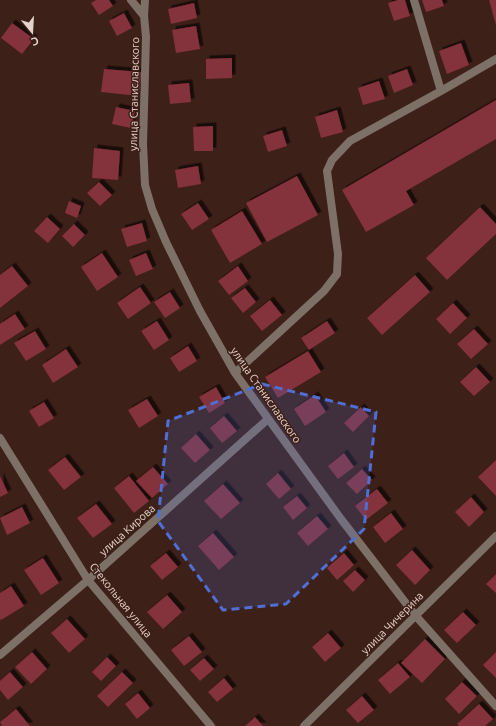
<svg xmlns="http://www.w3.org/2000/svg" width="496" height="726" viewBox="0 0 496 726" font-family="Ubuntu,sans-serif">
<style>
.building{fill:#84303a;filter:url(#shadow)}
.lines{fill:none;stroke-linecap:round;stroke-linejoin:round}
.street{stroke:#7d7066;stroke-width:8}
.marked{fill:#4f6fd5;fill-opacity:0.2;stroke:#4f6fd5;stroke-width:3;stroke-dasharray:8 5;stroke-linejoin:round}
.labels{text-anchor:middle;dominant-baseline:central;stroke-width:3;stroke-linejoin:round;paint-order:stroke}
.street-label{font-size:11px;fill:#e6d2cc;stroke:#3d2017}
</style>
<defs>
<filter id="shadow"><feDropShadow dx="3.5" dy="-3.5" stdDeviation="0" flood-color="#0009"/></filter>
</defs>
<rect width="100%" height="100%" fill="#3d2017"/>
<path class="building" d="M 96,0 L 109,0 L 113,6 L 99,15 L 91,3 Z
M 398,0 L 405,0 L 410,16 L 394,21 L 388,3 Z
M 422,0 L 442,0 L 444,6 L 426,12 Z
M 489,0 L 496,0 L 496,25 Z
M 194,3 L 197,18 L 171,24 L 168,9 Z
M 124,13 L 132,28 L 117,36 L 109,21 Z
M 12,23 L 34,39 L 22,54 L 1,38 Z
M 196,26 L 200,49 L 176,53 L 172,30 Z
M 461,43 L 469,65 L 447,74 L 439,51 Z
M 232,58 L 232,78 L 206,79 L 206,59 Z
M 104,69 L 141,72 L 139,96 L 101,92 Z
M 407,69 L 413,85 L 394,93 L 388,76 Z
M 379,81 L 385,99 L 363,105 L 358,88 Z
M 189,83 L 191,102 L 170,104 L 168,85 Z
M 496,100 L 496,139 L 406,191 L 414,205 L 366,232 L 342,190 Z
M 116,107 L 135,111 L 131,128 L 112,124 Z
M 337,110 L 343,132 L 321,138 L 315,117 Z
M 213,126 L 213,151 L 194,151 L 193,127 Z
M 282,130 L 287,146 L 268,152 L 263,136 Z
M 94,148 L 120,151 L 118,180 L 92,178 Z
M 198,166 L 201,184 L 178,188 L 175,170 Z
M 297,176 L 318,215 L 267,242 L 246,203 Z
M 99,182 L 112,195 L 100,206 L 87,193 Z
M 69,201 L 81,206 L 77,218 L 65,213 Z
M 198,203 L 209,219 L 192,230 L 181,214 Z
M 480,207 L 496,224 L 496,234 L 447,280 L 426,258 Z
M 242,211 L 262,244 L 230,263 L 211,230 Z
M 47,217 L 60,229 L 48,243 L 34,231 Z
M 142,223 L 147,241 L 127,247 L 121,229 Z
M 74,224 L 85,235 L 73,247 L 62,236 Z
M 102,253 L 118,277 L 97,291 L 81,267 Z
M 146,253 L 153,269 L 136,276 L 129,260 Z
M 12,266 L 28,286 L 0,308 L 0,275 Z
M 238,266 L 248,281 L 229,295 L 218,281 Z
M 415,275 L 430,292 L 382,335 L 367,318 Z
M 140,287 L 151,303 L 128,319 L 117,303 Z
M 245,288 L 256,302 L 243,313 L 231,298 Z
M 170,292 L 180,308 L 165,318 L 154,302 Z
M 270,300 L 282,315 L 262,331 L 250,316 Z
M 453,303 L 467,318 L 450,334 L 436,319 Z
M 15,314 L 25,329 L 0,345 L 0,324 Z
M 157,321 L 169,340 L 154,350 L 141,331 Z
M 327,321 L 335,333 L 309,350 L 301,338 Z
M 474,329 L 488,344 L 471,359 L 457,344 Z
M 35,331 L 46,349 L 26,361 L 14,343 Z
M 188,346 L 197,361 L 179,372 L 170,358 Z
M 66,349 L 78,367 L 53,383 L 42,365 Z
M 308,351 L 321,372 L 278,398 L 265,377 Z
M 476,367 L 490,382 L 474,396 L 460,382 Z
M 216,387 L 225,403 L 209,413 L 199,397 Z
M 315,395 L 326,412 L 305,426 L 294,409 Z
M 147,399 L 158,416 L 139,428 L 128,410 Z
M 44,402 L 54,418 L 39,427 L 29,411 Z
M 361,407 L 369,416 L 353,432 L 344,423 Z
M 224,416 L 237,431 L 222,443 L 210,428 Z
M 196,434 L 210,450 L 195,463 L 181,448 Z
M 344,453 L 354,467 L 338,479 L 328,466 Z
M 65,457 L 81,477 L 64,490 L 48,470 Z
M 496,460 L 496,496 L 478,477 Z
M 153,467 L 168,484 L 152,498 L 136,481 Z
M 362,469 L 372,480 L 357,494 L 346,483 Z
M 278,473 L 291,489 L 279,499 L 266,484 Z
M 0,476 L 8,493 L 0,497 Z
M 129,476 L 149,501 L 134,513 L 114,488 Z
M 223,484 L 240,503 L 221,519 L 204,501 Z
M 377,489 L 388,503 L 366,520 L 355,506 Z
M 297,496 L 307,508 L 293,520 L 283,507 Z
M 471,497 L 484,512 L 469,527 L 455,512 Z
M 96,504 L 112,524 L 93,538 L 77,518 Z
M 22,507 L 30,523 L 7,535 L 0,518 Z
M 391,513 L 403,529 L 385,543 L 373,527 Z
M 317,516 L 328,529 L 308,546 L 297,533 Z
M 213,533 L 234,557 L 219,570 L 198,546 Z
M 412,550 L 430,570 L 415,585 L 396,565 Z
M 166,553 L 178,567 L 162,580 L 150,566 Z
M 344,553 L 354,565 L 337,580 L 327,568 Z
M 43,558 L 59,583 L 41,595 L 24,570 Z
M 355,570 L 365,580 L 353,592 L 343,581 Z
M 496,574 L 496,593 L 486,584 Z
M 11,586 L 24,606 L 1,620 L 0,619 L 0,593 Z
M 167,595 L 182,612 L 163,629 L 147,612 Z
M 463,612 L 476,625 L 457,643 L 444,630 Z
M 67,619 L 85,639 L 69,653 L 51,633 Z
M 328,633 L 341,648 L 325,662 L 312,647 Z
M 189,636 L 202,652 L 184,666 L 171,650 Z
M 425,639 L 445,659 L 422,683 L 401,663 Z
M 32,652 L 47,669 L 31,684 L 15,667 Z
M 496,652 L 496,678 L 483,665 Z
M 107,657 L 116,666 L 101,681 L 92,672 Z
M 204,658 L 214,669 L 200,681 L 190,670 Z
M 398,663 L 410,677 L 390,694 L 378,680 Z
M 10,672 L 23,687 L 8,700 L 0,690 L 0,681 Z
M 122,672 L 133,683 L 108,707 L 97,696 Z
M 224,678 L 233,689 L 217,702 L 208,692 Z
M 462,682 L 477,696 L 459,714 L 445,699 Z
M 138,693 L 150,708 L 137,719 L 125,704 Z
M 362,696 L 374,710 L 358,723 L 346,710 Z
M 479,704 L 493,719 L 485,726 L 459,726 L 457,724 Z
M 16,709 L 30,726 L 2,726 L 0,722 Z
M 255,717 L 263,726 L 245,726 Z"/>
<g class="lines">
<path class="street" d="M 131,0 L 144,16
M 145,0 L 144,16 L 146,37 L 143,144 L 145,185 L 152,209 L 166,242 L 200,311 L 235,373 L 341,519 L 415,615 L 496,706
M 414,0 L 441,91
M 235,373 L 324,291 L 337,274 L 338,254 L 327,171 L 332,160 L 350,141 L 441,91 L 496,59
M 0,438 L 88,580 L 211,726
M 0,655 L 88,580 L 268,419
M 304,726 L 496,536"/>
</g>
<path class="marked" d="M 262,384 L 376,412 L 364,529 L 286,604 L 223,610 L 158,521 L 168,421 Z"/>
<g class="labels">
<g class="street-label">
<text transform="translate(134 94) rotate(-89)">улица Станиславского</text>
<text transform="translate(266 395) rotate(55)">улица Станиславского</text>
<text transform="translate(127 530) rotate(-42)">улица Кирова</text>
<text transform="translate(121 600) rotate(51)">Стекольная улица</text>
<text transform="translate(392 623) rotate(-45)">улица Чичерина</text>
</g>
</g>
<g transform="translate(32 32) rotate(162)" stroke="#3d2017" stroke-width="3" paint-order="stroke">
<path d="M0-3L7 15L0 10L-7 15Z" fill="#e6d2cc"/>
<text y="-6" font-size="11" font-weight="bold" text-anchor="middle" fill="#e6d2cc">С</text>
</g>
</svg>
